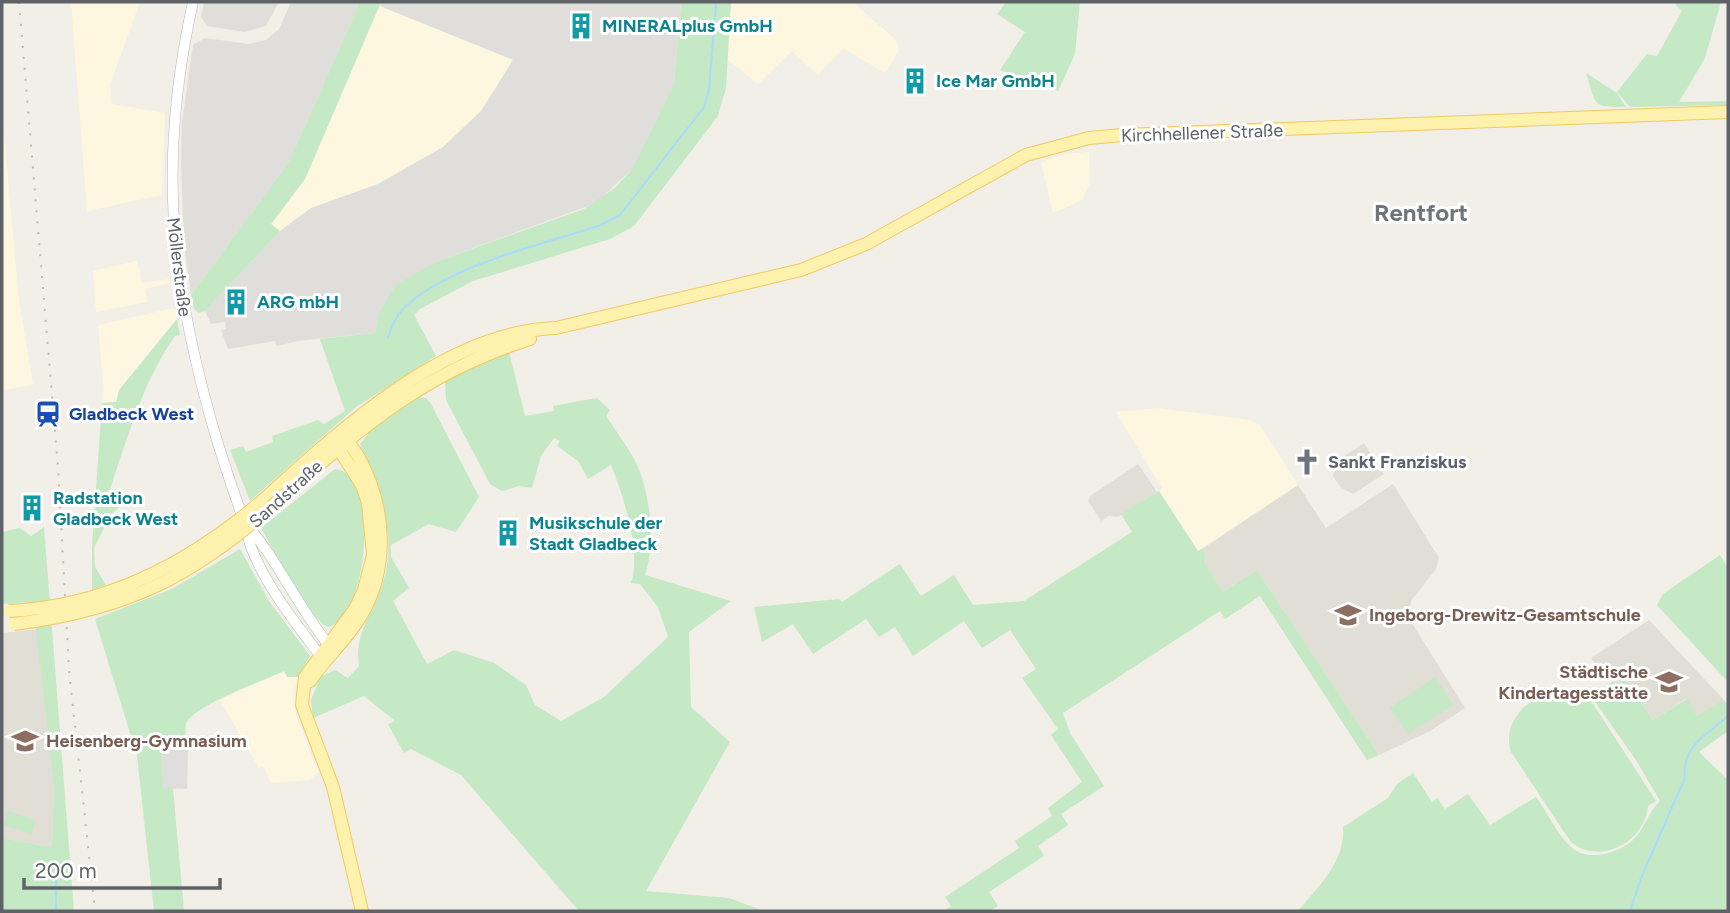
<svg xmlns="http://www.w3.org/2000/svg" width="1730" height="913" viewBox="0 0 1730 913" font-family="Figtree,sans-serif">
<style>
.commercial{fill:#fef7e0}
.industrial{fill:#e0deda}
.education{fill:#e1ded6}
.green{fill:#c5e8c5}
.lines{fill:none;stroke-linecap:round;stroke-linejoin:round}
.stream{stroke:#aadaff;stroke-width:2}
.minor-casing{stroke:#b5b8bc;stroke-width:11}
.major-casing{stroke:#f2c960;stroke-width:14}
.minor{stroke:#fff;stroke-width:10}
.major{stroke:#fff2af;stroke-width:12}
.rail{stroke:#b6b7b8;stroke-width:2;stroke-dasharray:2 9;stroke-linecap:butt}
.major-bridge-casing{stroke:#f2c960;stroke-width:14;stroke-linecap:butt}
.major-bridge{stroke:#fff2af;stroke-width:12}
.labels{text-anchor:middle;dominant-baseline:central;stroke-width:6;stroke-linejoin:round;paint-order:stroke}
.culture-label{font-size:18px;font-weight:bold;fill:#0d838f;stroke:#fff;text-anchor:start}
.street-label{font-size:18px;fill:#5f6368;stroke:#fff}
.transit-label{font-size:18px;font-weight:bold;fill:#164399;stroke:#fff;text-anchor:start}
.worship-label{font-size:18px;font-weight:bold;fill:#5b616d;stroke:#fff;text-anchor:start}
.education-label{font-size:18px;font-weight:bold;fill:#785e54;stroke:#fff;text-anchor:start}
.district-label{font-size:24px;font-weight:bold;fill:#70757a;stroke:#fff}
</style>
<rect width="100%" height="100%" fill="#f1efe8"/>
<path class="commercial" d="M 71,2 L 140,2 L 110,84 L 112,104 L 165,113 L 162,195 L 87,211 Z
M 731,2 L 853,2 L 897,41 L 899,50 L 885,73 L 843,48 L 818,75 L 792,51 L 758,84 L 727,59 Z
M 380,6 L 513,60 L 481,111 L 443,147 L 378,184 L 311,208 L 280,231 L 271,225 L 305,179 Z
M 2,114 L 19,301 L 33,385 L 2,390 Z
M 1089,152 L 1090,183 L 1082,200 L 1053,213 L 1041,162 L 1065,154 Z
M 137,261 L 142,283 L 170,279 L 170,283 L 145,289 L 147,302 L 96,312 L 93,271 Z
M 174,308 L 177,319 L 119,390 L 116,402 L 102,403 L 103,381 L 98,325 Z
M 1158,408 L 1250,420 L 1260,425 L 1298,485 L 1198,551 L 1159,491 L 1162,488 L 1116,412 Z
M 284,671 L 298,677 L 294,692 L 296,715 L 318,772 L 310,780 L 271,783 L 263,766 L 259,768 L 220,700 Z"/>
<path class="industrial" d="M 204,2 L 279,2 L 266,26 L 245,32 L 207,26 L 201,17 Z
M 291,2 L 360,2 L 289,162 L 191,295 L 184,244 L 181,161 L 182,122 L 193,45 L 205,38 L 249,44 L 266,40 L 279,29 Z
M 381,2 L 681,2 L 674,84 L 632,169 L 596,203 L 438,261 L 379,313 L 375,333 L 297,341 L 277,346 L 275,341 L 228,349 L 221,330 L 226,329 L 225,322 L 211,324 L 205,311 L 280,231 L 311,208 L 378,184 L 443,147 L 481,111 L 513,60 L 380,6 Z
M 162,746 L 188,752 L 187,789 L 163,788 Z"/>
<path class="education" d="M 1364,443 L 1384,474 L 1353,494 L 1340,487 L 1333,476 L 1337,461 Z
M 1138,464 L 1157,492 L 1118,517 L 1109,516 L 1101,521 L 1088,501 L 1090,496 Z
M 1393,484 L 1439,558 L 1436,569 L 1411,601 L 1410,620 L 1465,708 L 1430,731 L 1379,755 L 1257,570 L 1223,592 L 1204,563 L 1206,556 L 1202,549 L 1298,485 L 1326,528 Z
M 1649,620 L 1724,700 L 1717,707 L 1697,716 L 1686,699 L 1653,720 L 1625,679 L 1616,685 L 1607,672 L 1602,675 L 1591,658 Z
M 37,629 L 54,788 L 52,847 L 2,838 L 2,633 Z"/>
<path class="green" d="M 360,2 L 381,2 L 305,179 L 271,224 L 280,231 L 205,311 L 199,313 L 194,309 L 191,295 L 289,162 Z
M 681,2 L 731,2 L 726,88 L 718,116 L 634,226 L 610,239 L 473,281 L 420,309 L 414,315 L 436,356 L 356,407 L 250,501 L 230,450 L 243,446 L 246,452 L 273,442 L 272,436 L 318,420 L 324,424 L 345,411 L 320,339 L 375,333 L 379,313 L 396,285 L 438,261 L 584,209 L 615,188 L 632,169 L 674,84 Z
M 1006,2 L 1080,2 L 1075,54 L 1058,91 L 1000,70 L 1025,32 L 997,14 Z
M 1678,2 L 1721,2 L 1705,58 L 1679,102 L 1728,101 L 1728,105 L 1630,107 L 1617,92 L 1647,54 L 1657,56 L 1682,11 L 1676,5 Z
M 1586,73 L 1617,93 L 1626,107 C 1590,108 1596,103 1586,73 Z
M 177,319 L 180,335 L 175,336 C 145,379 131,427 114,477 L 110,490 L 122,504 L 110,516 L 94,548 L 95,567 L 106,585 L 92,590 L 92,547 L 102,403 L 116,402 L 119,390 Z
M 509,352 L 525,416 L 554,411 L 553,406 L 597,398 L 610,410 L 606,416 C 617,433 633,453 640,472 C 651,502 655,544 645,575 L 731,601 L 689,632 L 691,707 L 730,742 L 646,891 L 729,898 L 764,911 L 579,911 L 461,775 L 411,749 L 404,753 L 388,724 L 395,721 L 364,696 L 313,718 L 311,700 L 320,677 L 335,670 L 348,678 L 359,666 C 354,635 372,613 382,585 C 399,536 379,489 360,444 L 373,428 L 419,397 L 426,398 L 431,404 L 479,497 L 456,532 L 429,524 L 391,545 L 391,557 L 409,588 L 393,601 L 427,664 L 454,650 L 494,663 L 526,685 L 535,705 L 561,721 L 604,697 L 668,637 L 658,607 L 640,584 L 631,583 C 642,554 623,494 611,465 L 588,479 L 578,461 L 557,446 L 560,441 L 554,438 L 541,456 L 532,488 L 519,486 L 502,491 L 490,484 L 446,400 L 445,382 L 478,363 Z
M 335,469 C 380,473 369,619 328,627 C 308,618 273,549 261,528 Z
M 1159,491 L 1198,551 L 1202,549 L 1206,556 L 1204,563 L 1223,592 L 1257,570 L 1379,755 L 1367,760 L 1260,596 L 1225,619 L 1220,611 L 1063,713 L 1070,733 L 1104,786 L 1061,814 L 1068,825 L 1038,846 L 1044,856 L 989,892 L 998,906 L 990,911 L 944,911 L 951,906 L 945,897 L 1019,848 L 1015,841 L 1052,816 L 1048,808 L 1082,782 L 1051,735 L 1058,729 L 1022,678 L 1036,669 L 1010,630 L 982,648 L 964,621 L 913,656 L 895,627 L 879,637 L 866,619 L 813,654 L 793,624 L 762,642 L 754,607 L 839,599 L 842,602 L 900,564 L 921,596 L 954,575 L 973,605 L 1024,601 L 1132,532 L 1121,514 Z
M 44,527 L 74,911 L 2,911 L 2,838 L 52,847 L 54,788 L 33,602 L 2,604 L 2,532 L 20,528 L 31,536 Z
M 240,549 L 269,601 L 310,656 L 298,677 L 287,677 L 284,671 C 265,680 192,706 186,724 C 184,732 187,744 188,752 L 162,747 L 163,787 L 173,788 L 184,911 L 154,911 L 137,756 L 95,619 L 172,589 Z
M 1720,555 L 1728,568 L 1728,682 L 1657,605 L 1663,594 Z
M 1435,677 L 1453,705 L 1408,734 L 1390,708 Z
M 1625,679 L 1653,720 L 1687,699 L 1697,716 L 1724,700 L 1728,706 L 1728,731 L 1699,752 L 1728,780 L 1728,911 L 1298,911 C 1318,887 1346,861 1343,827 L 1388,798 L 1397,784 L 1413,773 L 1432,802 L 1437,798 L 1445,809 L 1468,794 L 1490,825 L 1536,797 C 1547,812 1557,834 1571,847 C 1587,862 1617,854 1632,841 C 1645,829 1648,812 1660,801 L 1636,760 L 1591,696 L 1613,681 L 1616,685 Z
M 1584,690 L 1656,801 L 1648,806 C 1645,842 1599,867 1570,841 L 1511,752 C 1499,715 1542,684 1576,695 Z
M 8,811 L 35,820 L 31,834 L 4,825 Z"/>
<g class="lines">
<path class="stream" d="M 388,338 C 392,327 395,317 403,309 C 445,266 544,244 601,225 L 620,215 L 704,107 L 709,89 L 716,3
M 56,870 L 56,911
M 1630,911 L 1641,878 L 1685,778 C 1681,747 1707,734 1728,716"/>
<g class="minor-casing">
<path id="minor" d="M 193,2 C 159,155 169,270 211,420 C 221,455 232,488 244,521 C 247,529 248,539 251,547 C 266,586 294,621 319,654 L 330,655 L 328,644 C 298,607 277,559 246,524"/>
</g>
<g class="major-casing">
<path id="major" d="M 337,436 L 338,448 L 362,485 L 368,503 L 373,555 L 364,590 L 355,609 L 305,677 L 302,705 L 333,787 L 362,911
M 287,493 C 366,423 428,371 530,339
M 261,502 C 339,431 446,331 556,328 L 801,270 L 866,244 L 1026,155 L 1089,138 L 1122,135 L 1728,112
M 310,681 C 324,660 343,643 357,622 C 385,580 387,528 370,482 C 365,469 354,443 341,438"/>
</g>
<use href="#minor" class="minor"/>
<use href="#major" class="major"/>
<path class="rail" d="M 19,2 L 58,467 L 69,670 L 95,911"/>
<g class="major-bridge-casing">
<path id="major-bridge" d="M 9,611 C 107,606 187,564 261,502
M 14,624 C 133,609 199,573 287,493"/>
</g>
<use href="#major-bridge" class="major-bridge"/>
</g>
<defs>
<g id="building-bare" transform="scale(2.1)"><path d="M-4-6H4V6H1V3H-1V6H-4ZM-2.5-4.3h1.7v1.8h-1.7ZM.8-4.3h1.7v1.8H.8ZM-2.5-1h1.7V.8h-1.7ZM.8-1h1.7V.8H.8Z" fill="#0f9aa8" stroke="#fff" stroke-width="2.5" paint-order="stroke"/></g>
<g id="station-bare" transform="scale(2.1)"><path d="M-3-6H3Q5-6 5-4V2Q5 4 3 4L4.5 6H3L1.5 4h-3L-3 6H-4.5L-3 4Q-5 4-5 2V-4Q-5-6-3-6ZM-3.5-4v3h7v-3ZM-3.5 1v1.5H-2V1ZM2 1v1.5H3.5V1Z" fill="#1a4fb4" stroke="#fff" stroke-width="2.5" paint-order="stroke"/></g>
<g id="church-bare" transform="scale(2.1)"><path d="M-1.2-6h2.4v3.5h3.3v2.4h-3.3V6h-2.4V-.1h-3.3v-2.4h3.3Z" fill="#6b7280" stroke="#fff" stroke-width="2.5" paint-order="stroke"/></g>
<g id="school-bare" transform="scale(2.1)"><path d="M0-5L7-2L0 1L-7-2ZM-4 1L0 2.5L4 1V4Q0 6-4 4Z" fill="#8d6e63" stroke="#fff" stroke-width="2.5" paint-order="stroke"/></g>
</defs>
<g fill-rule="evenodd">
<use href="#building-bare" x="581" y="26"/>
<use href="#building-bare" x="915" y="81"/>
<use href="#building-bare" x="236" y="302"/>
<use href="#station-bare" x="48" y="414"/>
<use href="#church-bare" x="1307" y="462"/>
<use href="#building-bare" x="32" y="508"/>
<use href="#building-bare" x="508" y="533"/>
<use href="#school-bare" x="1348" y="615"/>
<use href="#school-bare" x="1669" y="682"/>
<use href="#school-bare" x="25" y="741"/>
</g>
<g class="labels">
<g class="culture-label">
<text x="602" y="26">MINERALplus GmbH</text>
<text x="936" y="81">Ice Mar GmbH</text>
<text x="257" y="302">ARG mbH</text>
<text x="53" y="498">Radstation<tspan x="53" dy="21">Gladbeck West</tspan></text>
<text x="529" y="523">Musikschule der<tspan x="529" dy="21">Stadt Gladbeck</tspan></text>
</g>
<g class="street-label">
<text transform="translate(1202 133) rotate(-2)">Kirchhellener Straße</text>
<text transform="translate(179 267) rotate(83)">Möllerstraße</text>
<text transform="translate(286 494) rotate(-42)">Sandstraße</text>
</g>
<g class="transit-label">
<text x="69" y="414">Gladbeck West</text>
</g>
<g class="worship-label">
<text x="1328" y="462">Sankt Franziskus</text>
</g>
<g class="education-label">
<text x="1369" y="615">Ingeborg-Drewitz-Gesamtschule</text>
<text x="1648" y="672" text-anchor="end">Städtische<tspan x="1648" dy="21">Kindertagesstätte</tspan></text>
<text x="46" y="741">Heisenberg-Gymnasium</text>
</g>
<g class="district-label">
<text x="1421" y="212">Rentfort</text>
</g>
</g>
<rect width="1730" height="913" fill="none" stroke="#5f6368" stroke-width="7"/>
<path d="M24 878v10h196v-10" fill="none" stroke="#5f6368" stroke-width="3.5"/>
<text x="35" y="878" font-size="21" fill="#5f6368" stroke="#ffffff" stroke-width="5" paint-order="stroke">200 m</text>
</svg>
